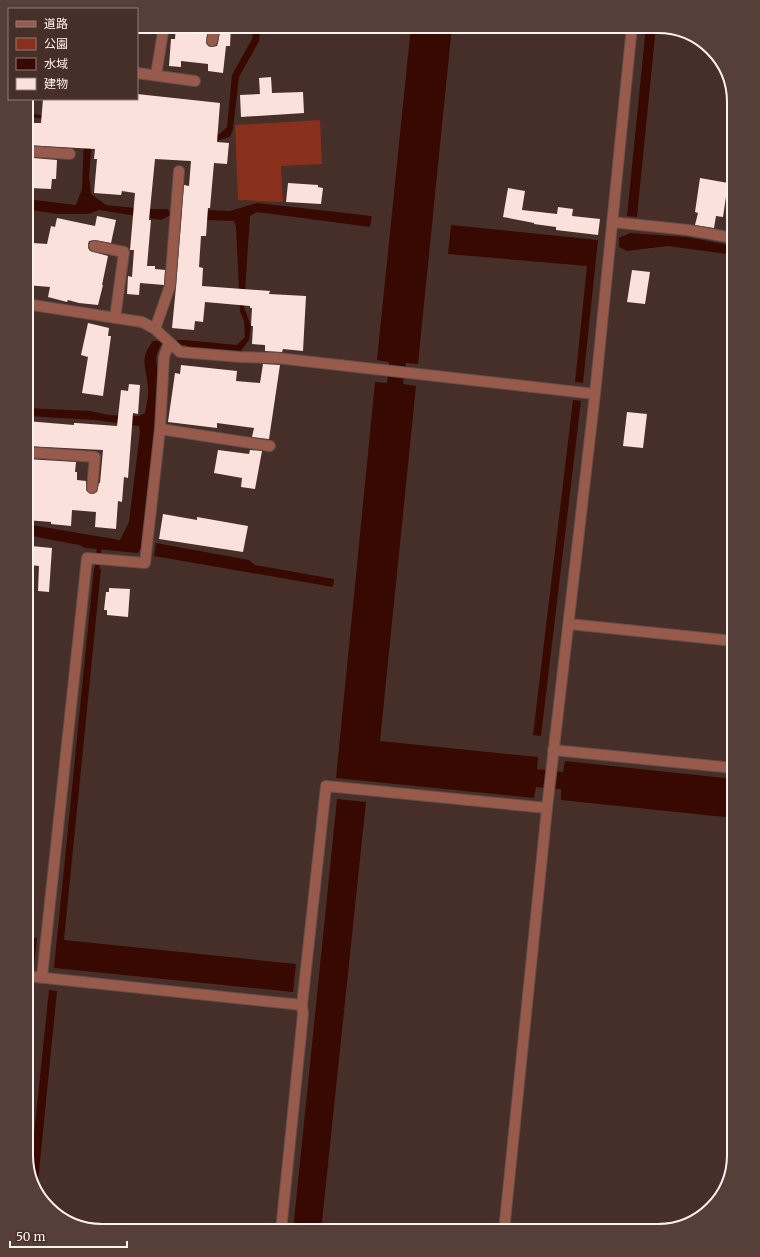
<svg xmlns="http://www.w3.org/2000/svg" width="760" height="1257" viewBox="0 0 760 1257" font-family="Merriweather,'Noto Sans JP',serif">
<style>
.green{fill:#88301b}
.water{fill:#380901}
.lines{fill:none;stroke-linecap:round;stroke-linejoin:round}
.stream{stroke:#380901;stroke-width:4.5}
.building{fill:#fbe1db}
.minor-casing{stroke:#644e49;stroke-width:12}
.minor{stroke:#975a4b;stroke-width:10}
.rim{fill:none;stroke:#fff2ee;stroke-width:2}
</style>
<rect width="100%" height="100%" fill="#472f29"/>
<path class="green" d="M 320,120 L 322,164 L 281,166 L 283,202 L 238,200 L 235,125 Z"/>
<path class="water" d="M 254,26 L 261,26 L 259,41 L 239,77 L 233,129 L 230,137 L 220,140 L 103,127 L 92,139 L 89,176 L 91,194 L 106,205 L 145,209 L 168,209 L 169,212 L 181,212 L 182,209 L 230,211 L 257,203 L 372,216 L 370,227 L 257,212 L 250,216 L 244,307 L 251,326 L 249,340 L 240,352 L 192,349 L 185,345 L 160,346 L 156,357 L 158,377 L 155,428 L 142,546 L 138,553 L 85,548 L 79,545 L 26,535 L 26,524 L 120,540 L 129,522 L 140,432 L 139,426 L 95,420 L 26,416 L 26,408 L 90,411 L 109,415 L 139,416 L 145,413 C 146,405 149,396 148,388 C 147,368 138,360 153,341 L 185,340 L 237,345 L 245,337 L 244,321 L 240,311 L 236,227 L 234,221 L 180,219 L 180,216 L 169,216 L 161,220 L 99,210 L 88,214 L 57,214 L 26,209 L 26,199 L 76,205 L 82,189 L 84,137 L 81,121 L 26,117 L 26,113 L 40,115 L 83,116 L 220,134 L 227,127 L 232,75 L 252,39 Z
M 411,26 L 452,26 L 418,364 L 406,363 L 403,384 L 416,386 L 380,741 L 538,757 L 537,769 L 563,772 L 565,761 L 734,779 L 734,818 L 561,800 L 561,789 L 536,787 L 534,798 L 336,778 L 375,382 L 387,383 L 389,362 L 377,360 Z
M 646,26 L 656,26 L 637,217 L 627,216 Z
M 451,225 L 598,240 L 583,383 L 575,382 L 587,266 L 448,254 Z
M 630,233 L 687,237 L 734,246 L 734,255 L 668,246 L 627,251 L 619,247 L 619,238 Z
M 573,400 L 581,401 L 541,736 L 533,735 Z
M 156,543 L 249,560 L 255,565 L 334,579 L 333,587 L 154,556 Z
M 94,568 L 101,569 L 64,940 L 296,964 L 293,992 L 54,968 Z
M 337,799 L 366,802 L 321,1231 L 293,1231 Z
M 26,937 L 37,938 L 34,966 L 26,966 Z
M 49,990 L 57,991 L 37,1192 L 34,1188 L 30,1173 Z"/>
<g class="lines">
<path class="stream" d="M 97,569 L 99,549"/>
</g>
<path class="building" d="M 176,26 L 208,26 L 206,43 L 208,46 L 211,47 L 217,46 L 218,43 L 221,26 L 231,26 L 230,46 L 226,46 L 223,73 L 208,71 L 208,64 L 181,61 L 181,67 L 169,66 L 171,39 L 175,39 Z
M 271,77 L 272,93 L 303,92 L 304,113 L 241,117 L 240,95 L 260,94 L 259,78 Z
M 137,94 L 220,103 L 217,142 L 229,143 L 227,164 L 214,163 L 210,208 L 208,208 L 206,236 L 201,236 L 199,267 L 203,268 L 202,286 L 270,291 L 269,294 L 306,296 L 303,351 L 283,349 L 282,352 L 265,351 L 265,345 L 252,344 L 253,326 L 251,326 L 252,308 L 250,308 L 250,306 L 205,302 L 203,322 L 195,321 L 194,330 L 172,328 L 176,287 L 184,185 L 189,186 L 191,161 L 155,159 L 149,220 L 151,220 L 147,266 L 155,266 L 155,269 L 165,270 L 164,285 L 140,283 L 139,295 L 127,294 L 128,276 L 132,277 L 134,250 L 130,250 L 135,193 L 122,191 L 121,195 L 94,193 L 97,159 L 94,159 L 95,149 L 26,145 L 26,123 L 41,123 L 43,99 L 137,99 Z
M 33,158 L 57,160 L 56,179 L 52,179 L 51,189 L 30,188 Z
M 700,178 L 728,183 L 723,217 L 716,216 L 714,228 L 695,225 L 698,213 L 695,212 Z
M 288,183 L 318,185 L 318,187 L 323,188 L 321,204 L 286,202 Z
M 508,188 L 525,191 L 522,210 L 557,214 L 558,207 L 573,209 L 572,216 L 600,219 L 598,235 L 556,230 L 556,227 L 534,224 L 534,223 L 503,217 Z
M 97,216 L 116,220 L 111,243 L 95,240 L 89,241 L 88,244 L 88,248 L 90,251 L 108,256 L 102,285 L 103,285 L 98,305 L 79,303 L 68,300 L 67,302 L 48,297 L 50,287 L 26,285 L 26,245 L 33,245 L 33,243 L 47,244 L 51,226 L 55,227 L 57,218 L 95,226 Z
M 632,270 L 650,272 L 645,304 L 627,302 Z
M 88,323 L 109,328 L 108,336 L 111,336 L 103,396 L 82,393 L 88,357 L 81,355 Z
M 263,364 L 280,365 L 269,439 L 252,437 L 254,428 L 217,423 L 217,428 L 168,422 L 175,373 L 180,374 L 181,365 L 237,371 L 236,381 L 260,383 Z
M 129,384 L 140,385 L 138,414 L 133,413 L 128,478 L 124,477 L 122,502 L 118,501 L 116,529 L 95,527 L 96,512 L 72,510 L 71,526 L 51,524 L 51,522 L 26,520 L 26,459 L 76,462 L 75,472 L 77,472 L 77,480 L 86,481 L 86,490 L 89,493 L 92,494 L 97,492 L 99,483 L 100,483 L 103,450 L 26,446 L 26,421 L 74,425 L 74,423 L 76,423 L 117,426 L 121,390 L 128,391 Z
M 627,412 L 647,414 L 643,448 L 623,446 Z
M 218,450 L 249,454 L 250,450 L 262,451 L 255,489 L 241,487 L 242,478 L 214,473 Z
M 163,514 L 197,520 L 197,517 L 248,526 L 243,552 L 159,539 Z
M 31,546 L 52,548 L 49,592 L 38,591 L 39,566 L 30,565 Z
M 109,588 L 130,589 L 128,617 L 107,615 L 107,610 L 104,610 L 106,592 L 109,592 Z"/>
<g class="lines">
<g class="minor-casing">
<path id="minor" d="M 212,41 L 215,26
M 137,73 L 195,81
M 156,75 L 164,26
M 26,151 L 70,154
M 612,222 L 688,230 L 734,238
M 94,246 L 124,252 L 115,318
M 26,304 L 142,322 L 155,329 L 180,352 L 240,357 L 277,358 L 595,394
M 155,329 L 170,286 L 179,171
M 160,429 L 270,446
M 26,452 L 95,457 L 92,488
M 569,624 L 734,641
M 553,750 L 734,768
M 26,976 L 302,1005 L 326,786 L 547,808
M 42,977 L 87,558 L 145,563 L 160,429 L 164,357 L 169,342
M 281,1231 L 303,1014 L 302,1005
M 504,1231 L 547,808 L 595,394 L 632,26"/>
</g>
<use href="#minor" class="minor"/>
</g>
<path d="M0 0H760V1257H0ZM102 33H658A69 69 0 0 1 727 102V1155A69 69 0 0 1 658 1224H102A69 69 0 0 1 33 1155V102A69 69 0 0 1 102 33Z" fill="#563f39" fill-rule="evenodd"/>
<path class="rim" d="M102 33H658A69 69 0 0 1 727 102V1155A69 69 0 0 1 658 1224H102A69 69 0 0 1 33 1155V102A69 69 0 0 1 102 33Z"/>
<rect x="8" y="8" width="130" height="92" fill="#472f29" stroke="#917d78"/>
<rect x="16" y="21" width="20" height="6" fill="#975a4b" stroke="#917d78"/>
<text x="44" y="28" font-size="12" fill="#fff2ee">道路</text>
<rect x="16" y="38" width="20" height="12" fill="#88301b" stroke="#917d78"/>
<text x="44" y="48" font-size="12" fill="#fff2ee">公園</text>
<rect x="16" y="58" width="20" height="12" fill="#380901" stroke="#917d78"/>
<text x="44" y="68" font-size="12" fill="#fff2ee">水域</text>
<rect x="16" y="78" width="20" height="12" fill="#fbe1db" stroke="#917d78"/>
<text x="44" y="88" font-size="12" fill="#fff2ee">建物</text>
<path d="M10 1241v6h117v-6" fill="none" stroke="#fff2ee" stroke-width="2"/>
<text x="16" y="1241" font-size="12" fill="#fff2ee" stroke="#472f29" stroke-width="3" paint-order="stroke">50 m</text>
</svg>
